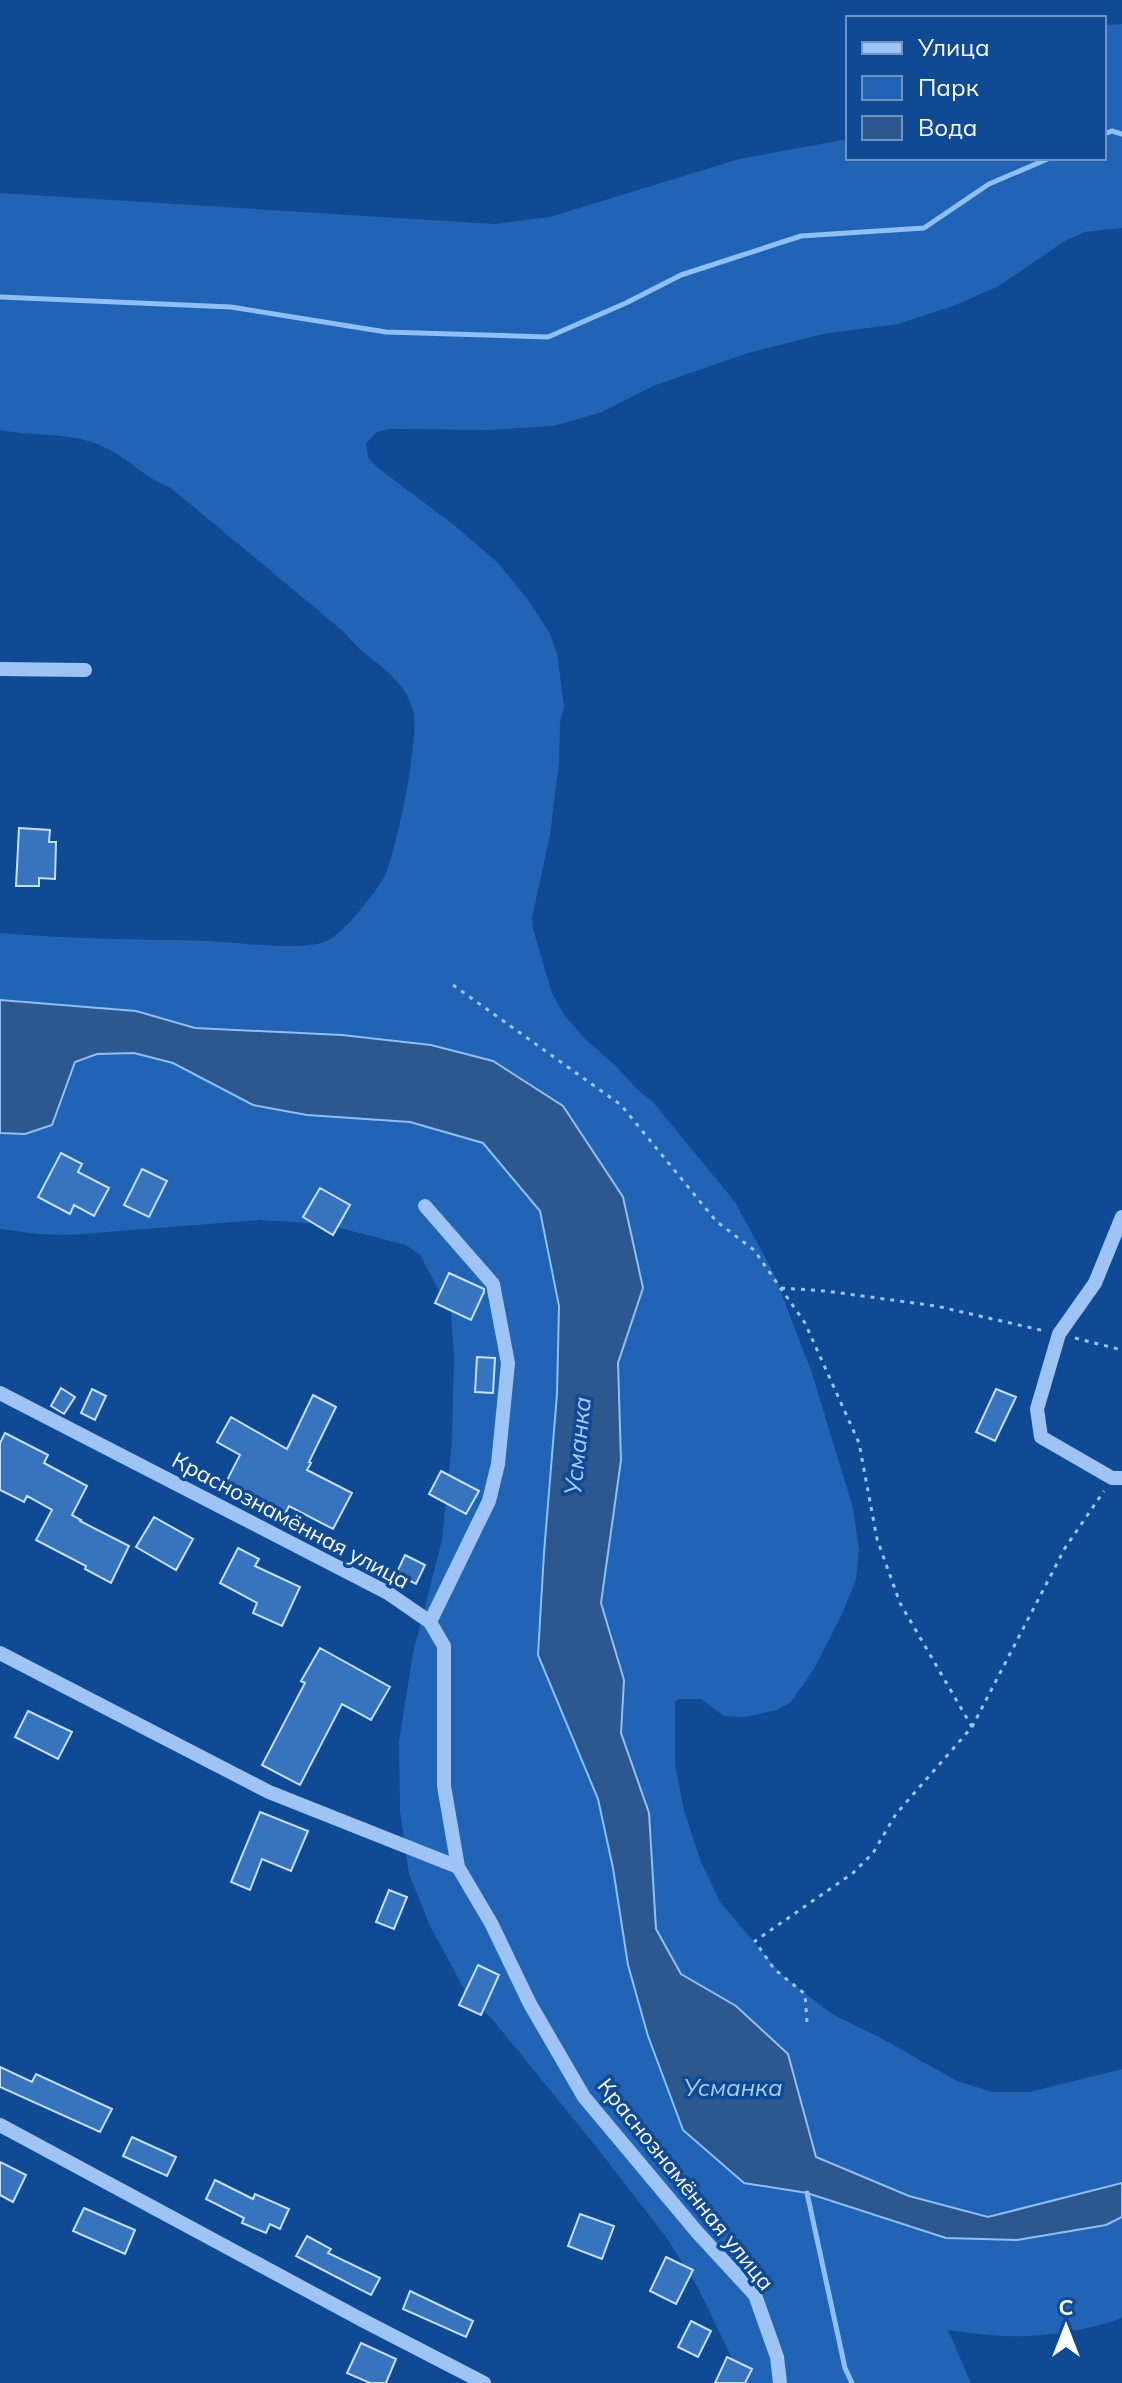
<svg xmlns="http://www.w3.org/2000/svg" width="1122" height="2383" viewBox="0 0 1122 2383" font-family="Mulish,sans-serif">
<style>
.green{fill:#2163b4}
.water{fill:#2c578f;stroke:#8fbff7;stroke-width:2}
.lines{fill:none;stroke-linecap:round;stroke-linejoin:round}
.stream{stroke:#8fbff7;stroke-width:5}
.building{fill:#3873bd;stroke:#c5dffe;stroke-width:2}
.path{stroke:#9dc4f4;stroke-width:3;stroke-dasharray:4 6;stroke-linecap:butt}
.minor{stroke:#9dc4f4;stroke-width:14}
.labels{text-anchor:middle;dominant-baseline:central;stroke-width:7;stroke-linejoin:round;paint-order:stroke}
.street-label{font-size:22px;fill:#fff;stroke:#104994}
.water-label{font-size:24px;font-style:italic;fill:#a9cefb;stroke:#104994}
</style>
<rect width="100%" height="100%" fill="#104994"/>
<path class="green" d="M 1122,24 L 1122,228 L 1085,232 L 1065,241 L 997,287 L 953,306 L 898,324 L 823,334 L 748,353 L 653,386 L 602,412 L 554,426 L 488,430 L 390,429 L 377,432 L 366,443 L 368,458 L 378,468 L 454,525 L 498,563 L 528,600 L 550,634 L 557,653 L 564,707 L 560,723 L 559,763 L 550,835 L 532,918 L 533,929 L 552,993 L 565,1016 L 585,1039 L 615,1065 L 639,1091 L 653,1102 L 735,1202 L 774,1274 L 812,1373 L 853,1508 L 859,1550 L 856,1580 L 843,1612 L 814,1669 L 791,1702 L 777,1710 L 745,1717 L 724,1716 L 701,1699 L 679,1699 L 675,1702 L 675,1764 L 684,1810 L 701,1862 L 720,1902 L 783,1976 L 832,2014 L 879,2037 L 957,2081 L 993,2092 L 1029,2092 L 1122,2069 L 1122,2318 C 1062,2339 1009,2340 948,2330 L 971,2383 L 744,2383 L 698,2288 L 666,2237 L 598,2149 L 492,2019 L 468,1996 L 430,1926 L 409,1874 L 400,1811 L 399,1741 L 413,1653 L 442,1540 L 452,1441 L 454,1354 L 451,1313 L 420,1255 L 406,1245 L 324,1224 L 260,1220 L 69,1235 L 38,1234 L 0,1229 L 0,933 C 69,939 137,939 206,941 C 236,942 302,952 327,941 C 343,934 379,889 386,873 C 397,846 422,731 412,706 C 399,671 366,661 344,632 L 171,488 C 145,478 130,460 106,448 C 73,431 35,437 0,430 L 0,193 L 495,224 L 550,217 L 739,159 L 848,139 L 848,158 L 1104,158 L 1104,25 Z"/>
<path class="water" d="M 0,1000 L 136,1011 L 195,1028 L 342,1035 L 431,1045 L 493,1061 L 563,1106 L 623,1197 L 643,1288 L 618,1363 L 621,1460 L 601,1603 L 624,1680 L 621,1733 L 649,1813 L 656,1929 L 681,1974 L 736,2006 L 788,2054 L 816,2157 L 909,2196 L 988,2217 L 1122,2183 L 1122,2217 L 1106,2225 L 1017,2240 L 946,2238 L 807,2193 L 744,2183 L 683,2130 L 648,2036 L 628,1965 L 613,1868 L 598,1799 L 538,1655 L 544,1553 L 557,1394 L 559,1306 L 540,1211 L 483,1143 L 410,1122 L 307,1115 L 253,1105 L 173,1063 L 134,1053 L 97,1054 L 75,1062 L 52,1125 L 25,1134 L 0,1133 Z"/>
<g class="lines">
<path class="stream" d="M 1104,134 L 1112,131 L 1122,134
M 0,297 L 231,307 L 386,332 L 548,337 L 626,303 L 681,275 L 801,236 L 924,228 L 989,184 L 1050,158
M 807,2193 L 845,2368 L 852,2383"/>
</g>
<path class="building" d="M 19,828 L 50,830 L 49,842 L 56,842 L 55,879 L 39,878 L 39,886 L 16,886 Z
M 61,1153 L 82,1164 L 78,1172 L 109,1188 L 94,1216 L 74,1205 L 70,1214 L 38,1197 Z
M 142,1169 L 167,1181 L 149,1217 L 124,1205 Z
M 320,1188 L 350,1205 L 333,1235 L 303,1217 Z
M 449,1273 L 484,1289 L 484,1292 L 471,1320 L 435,1303 Z
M 477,1357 L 495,1358 L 493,1393 L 475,1392 Z
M 61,1388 L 75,1397 L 64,1414 L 51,1406 Z
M 92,1389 L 106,1396 L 95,1420 L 81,1413 Z
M 996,1389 L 1016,1397 L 995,1441 L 976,1432 Z
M 313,1395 L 336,1407 L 309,1462 L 311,1463 L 307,1470 L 352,1493 L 333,1529 L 289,1506 L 284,1516 L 224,1486 L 240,1455 L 217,1442 L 231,1417 L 287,1449 Z
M 5,1433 L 48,1455 L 44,1463 L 87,1486 L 72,1515 L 81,1520 L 80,1521 L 129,1546 L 111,1583 L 85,1569 L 86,1566 L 36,1540 L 52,1510 L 27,1496 L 24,1502 L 0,1490 L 0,1443 Z
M 441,1471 L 479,1491 L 466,1514 L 429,1494 Z
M 154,1517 L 193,1539 L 176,1570 L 136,1547 Z
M 238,1548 L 259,1559 L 255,1566 L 300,1587 L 282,1626 L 253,1613 L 257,1603 L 220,1583 Z
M 405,1555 L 425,1565 L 416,1584 L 396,1574 Z
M 320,1648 L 390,1687 L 371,1720 L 342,1704 L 300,1785 L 262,1765 L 305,1683 L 301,1681 Z
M 28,1711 L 72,1732 L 58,1759 L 15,1737 Z
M 260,1812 L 308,1831 L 291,1871 L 262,1859 L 250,1890 L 231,1882 Z
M 389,1890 L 407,1897 L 394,1929 L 376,1922 Z
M 478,1965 L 499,1975 L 481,2015 L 459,2005 Z
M 0,2067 L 32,2082 L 36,2074 L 112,2109 L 100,2132 L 0,2087 Z
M 132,2137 L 176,2157 L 167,2176 L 123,2156 Z
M 0,2162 L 26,2175 L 13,2202 L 0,2195 Z
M 215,2180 L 253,2199 L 255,2194 L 289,2209 L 280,2229 L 270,2224 L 266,2233 L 242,2223 L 244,2218 L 206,2199 Z
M 84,2208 L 135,2230 L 125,2254 L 73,2231 Z
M 580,2214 L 614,2226 L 602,2259 L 568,2246 Z
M 307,2236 L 331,2249 L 328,2253 L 380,2278 L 371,2295 L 296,2256 Z
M 666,2257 L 693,2270 L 676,2304 L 650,2291 Z
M 410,2291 L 473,2321 L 466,2337 L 403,2309 Z
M 691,2321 L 711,2331 L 698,2357 L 678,2347 Z
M 361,2343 L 396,2359 L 386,2383 L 370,2383 L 347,2373 Z
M 727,2357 L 752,2369 L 745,2383 L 715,2383 Z"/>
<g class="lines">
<path class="path" d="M 453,985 L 621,1105 L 716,1221 L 754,1250 L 805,1323 L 859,1443 L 877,1539 L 900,1603 L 972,1727
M 781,1288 L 826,1291 L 936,1306 L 1045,1331
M 1075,1338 L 1122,1350
M 807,2022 L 805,1994 L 774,1969 L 755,1941 L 853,1873 L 873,1853 L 896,1814 L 972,1727 L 1065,1548 L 1104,1491"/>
<path class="minor" d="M 0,669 L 85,670
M 425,1206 L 493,1284 L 508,1363 L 498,1464 L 489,1501 L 430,1622
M 1122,1217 L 1095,1283 L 1059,1334 L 1037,1409 L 1041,1437 L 1112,1478 L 1122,1478
M 0,1393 L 388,1593 L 430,1622 L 444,1646 L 444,1786 L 458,1867 L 491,1923 L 530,2004 L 584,2097 L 697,2232 L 755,2295 L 777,2357 L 780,2383
M 0,1653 L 269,1792 L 458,1867
M 0,2125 L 364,2321 L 484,2383"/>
</g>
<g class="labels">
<g class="street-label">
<text transform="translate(291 1520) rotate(28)">Краснознамённая улица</text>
<text transform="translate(686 2184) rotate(51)">Краснознамённая улица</text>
</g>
<g class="water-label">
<text transform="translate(577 1446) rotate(-84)">Усманка</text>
<text x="733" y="2087">Усманка</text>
</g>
</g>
<rect x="846" y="16" width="260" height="144" fill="#104994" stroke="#7092bf" stroke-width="2"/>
<rect x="862" y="42" width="40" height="12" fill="#9dc4f4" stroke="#7092bf" stroke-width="2"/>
<text x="918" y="56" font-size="24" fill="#ffffff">Улица</text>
<rect x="862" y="76" width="40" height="24" fill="#2163b4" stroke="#7092bf" stroke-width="2"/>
<text x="918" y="96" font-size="24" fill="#ffffff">Парк</text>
<rect x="862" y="116" width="40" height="24" fill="#2c578f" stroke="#7092bf" stroke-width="2"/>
<text x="918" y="136" font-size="24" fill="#ffffff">Вода</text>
<g transform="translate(1066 2327)" stroke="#104994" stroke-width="6" paint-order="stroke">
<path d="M0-6L14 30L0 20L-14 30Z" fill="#ffffff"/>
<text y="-12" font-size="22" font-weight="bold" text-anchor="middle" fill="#ffffff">С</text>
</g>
</svg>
